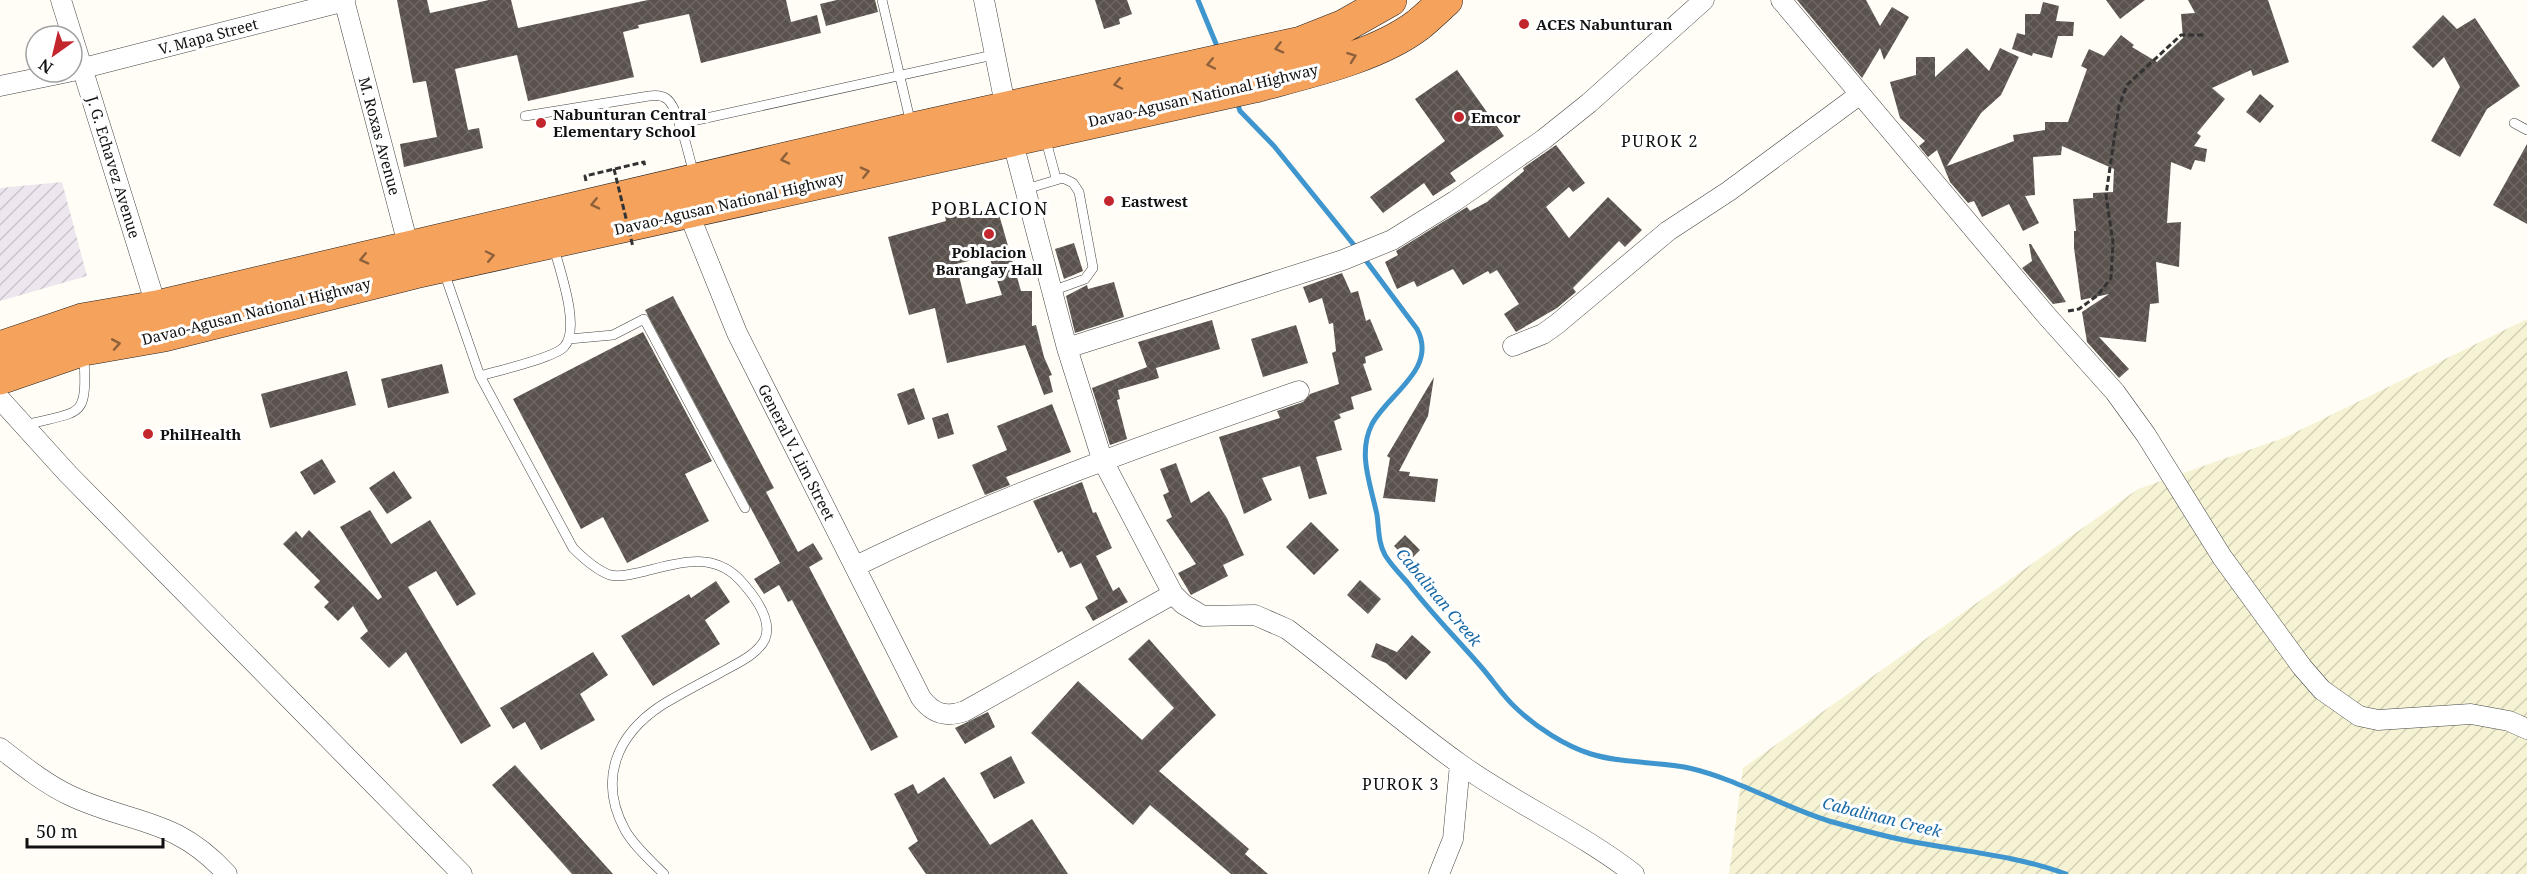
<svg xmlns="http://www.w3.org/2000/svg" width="2527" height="874" viewBox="0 0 2527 874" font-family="'Noto Serif',serif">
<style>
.industrial{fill:url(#industrial-furrows)}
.farmland{fill:url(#farmland-furrows)}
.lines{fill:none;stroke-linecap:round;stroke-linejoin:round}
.stream{stroke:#3f96cf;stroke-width:5}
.building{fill:url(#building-cross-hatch);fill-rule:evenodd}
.lane-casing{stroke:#444;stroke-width:10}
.street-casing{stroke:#444;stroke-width:21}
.highway-casing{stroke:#222;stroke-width:34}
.path{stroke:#333;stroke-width:3;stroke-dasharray:6 3;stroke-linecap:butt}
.lane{stroke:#fff;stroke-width:9}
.street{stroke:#fff;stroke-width:20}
.highway{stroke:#f5a25d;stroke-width:33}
.path-bridge{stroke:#333;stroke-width:3;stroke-dasharray:6 3;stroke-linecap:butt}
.oneway{stroke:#8e613b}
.poi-dot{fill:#c4262e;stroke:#fff;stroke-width:2}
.labels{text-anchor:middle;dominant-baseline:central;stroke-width:6;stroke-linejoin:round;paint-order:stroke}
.poi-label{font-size:15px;font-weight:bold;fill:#111;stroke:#fff;text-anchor:start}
.street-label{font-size:15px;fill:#111;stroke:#fff}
.neighbourhood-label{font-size:16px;letter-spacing:1.5px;fill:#111;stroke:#fff}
.water-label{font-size:16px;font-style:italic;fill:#1768a6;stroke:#fff}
.quarter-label{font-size:18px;letter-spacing:1.5px;fill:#111;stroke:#fff}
</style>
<defs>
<pattern id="industrial-furrows" width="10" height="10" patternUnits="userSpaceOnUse" patternTransform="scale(1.5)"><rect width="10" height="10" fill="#eee6ef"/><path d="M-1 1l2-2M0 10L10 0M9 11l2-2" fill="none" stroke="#cbc4cc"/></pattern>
<pattern id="farmland-furrows" width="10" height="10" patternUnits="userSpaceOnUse" patternTransform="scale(1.5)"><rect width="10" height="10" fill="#f6f3d4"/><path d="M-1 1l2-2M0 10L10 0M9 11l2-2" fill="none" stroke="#d2cfb5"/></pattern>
<pattern id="building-cross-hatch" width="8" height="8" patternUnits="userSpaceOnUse" patternTransform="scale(1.5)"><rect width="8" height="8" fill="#5a524d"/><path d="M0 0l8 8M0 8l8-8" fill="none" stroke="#6d6662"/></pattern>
</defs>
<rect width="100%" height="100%" fill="#fffdf5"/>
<path class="industrial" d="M 62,182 L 87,276 L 0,301 L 0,188 Z"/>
<path class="farmland" d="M 2527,319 L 2527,874 L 1729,874 L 1743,768 L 2138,489 L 2286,437 Z"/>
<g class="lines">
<path class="stream" d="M 1198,0 L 1219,51
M 1237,102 L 1240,111 L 1274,146 L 1358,250
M 1364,258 L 1417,329 C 1438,369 1389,393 1372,424 C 1357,454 1371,485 1377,515 C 1379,529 1378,542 1385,555 C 1391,565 1400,574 1408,583 C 1431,613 1458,640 1483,669 C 1494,682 1504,697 1516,708 C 1536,727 1565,746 1591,754 C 1623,764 1657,761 1689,768 C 1737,779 1781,806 1829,821 C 1854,828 1879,835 1904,840 C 1958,851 2015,855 2066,874"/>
</g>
<path class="building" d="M 397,0 L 427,0 L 430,13 L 489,0 L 511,0 L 518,28 L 648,0 L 786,0 L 791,22 L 817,15 L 821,33 L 701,63 L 689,14 L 638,25 L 639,28 L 623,32 L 634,77 L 528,101 L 517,55 L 455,69 L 468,130 L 479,128 L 483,148 L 404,167 L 400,144 L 437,137 L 426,81 L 413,83 Z
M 837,0 L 875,0 L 878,12 L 826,26 L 820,4 Z
M 1095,0 L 1127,0 L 1132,14 L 1119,19 L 1120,24 L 1104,29 Z
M 1797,0 L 1866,0 L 1880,26 L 1892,7 L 1909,17 L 1884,60 L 1880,48 L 1862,78 Z
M 2106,0 L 2145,0 L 2120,19 Z
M 2188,0 L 2268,0 L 2289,62 L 2253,76 L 2251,70 L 2212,88 L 2225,99 L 2197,133 L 2201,136 L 2194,146 L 2207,149 L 2205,162 L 2195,160 L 2191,170 L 2171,162 L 2167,223 L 2181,222 L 2179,267 L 2156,262 L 2159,303 L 2150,304 L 2146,342 L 2099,337 L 2129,369 L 2119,378 L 2087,342 L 2082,312 L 2109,294 L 2081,300 L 2074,248 L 2074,231 L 2076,231 L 2073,199 L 2093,198 L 2093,193 L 2113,192 L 2114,169 L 2062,146 L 2061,155 L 2033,157 L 2035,195 L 2025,196 L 2039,223 L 2023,231 L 2009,204 L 1982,217 L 1974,201 L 1968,203 L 1950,182 L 1937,150 L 1928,157 L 1919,146 L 1925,141 L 1900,118 L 1890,82 L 1916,75 L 1916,57 L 1935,57 L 1935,77 L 1967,48 L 1989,71 L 2000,48 L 2019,57 L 2001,95 L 1981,113 L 1947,166 L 2014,141 L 2013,135 L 2045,130 L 2045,122 L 2068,122 L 2087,69 L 2081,66 L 2089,49 L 2104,56 L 2121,35 L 2134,45 L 2132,47 L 2157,62 L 2183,38 L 2181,14 L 2195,13 Z
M 2043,2 L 2059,6 L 2056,21 L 2074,22 L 2073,36 L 2058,36 L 2052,58 L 2033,53 L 2032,56 L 2012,49 L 2017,33 L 2025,35 L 2025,14 L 2040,14 Z
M 2443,15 L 2457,29 L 2475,18 L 2520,86 L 2487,109 L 2460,157 L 2431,141 L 2460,87 L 2444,57 L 2433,68 L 2412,47 Z
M 1457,70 L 1504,136 L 1450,173 L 1456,181 L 1433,196 L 1424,183 L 1383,213 L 1370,197 L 1445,141 L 1415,99 Z
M 2260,94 L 2274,106 L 2260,123 L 2246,112 Z
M 2527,144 L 2527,224 L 2493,205 Z
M 1556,145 L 1585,183 L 1573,192 L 1569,187 L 1546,207 L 1569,238 L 1608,197 L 1642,230 L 1625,247 L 1619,241 L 1573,288 L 1576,292 L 1557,308 L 1516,332 L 1504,314 L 1519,304 L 1497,270 L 1490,274 L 1488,271 L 1463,285 L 1453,269 L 1417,287 L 1414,281 L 1397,289 L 1385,262 L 1398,255 L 1396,251 L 1467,207 L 1470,211 L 1487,202 L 1524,171 L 1523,168 Z
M 973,204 L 976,216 L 998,211 L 1021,291 L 1032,291 L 1032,326 L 1036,325 L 1044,357 L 1052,375 L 1049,376 L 1053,392 L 1044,395 L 1025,345 L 947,363 L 935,308 L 909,315 L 888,237 L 946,221 L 944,212 ZM 989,256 L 1002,295 L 966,304 L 956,264 Z
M 1074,243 L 1083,271 L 1064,279 L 1055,249 Z
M 2029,244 L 2031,244 L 2066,302 L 2053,304 L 2022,268 L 2032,261 Z
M 1342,273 L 1351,293 L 1358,291 L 1366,321 L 1370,319 L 1383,350 L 1365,357 L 1366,363 L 1363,364 L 1372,390 L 1351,397 L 1354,409 L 1339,414 L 1341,418 L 1334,421 L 1342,450 L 1316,457 L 1327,494 L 1309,499 L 1300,466 L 1262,478 L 1272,500 L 1244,514 L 1219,437 L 1280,418 L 1277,411 L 1303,402 L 1310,394 L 1339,384 L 1332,353 L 1336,351 L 1333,323 L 1329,324 L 1322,298 L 1309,303 L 1303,287 Z
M 1114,282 L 1124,317 L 1075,333 L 1066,296 L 1087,285 L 1088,289 Z
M 673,296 L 774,488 L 766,492 L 798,552 L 813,543 L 823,559 L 809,567 L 898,737 L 871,751 L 792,600 L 788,602 L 779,585 L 764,594 L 754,579 L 780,563 L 645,310 Z
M 1212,320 L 1220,349 L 1156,368 L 1159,378 L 1118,390 L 1120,399 L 1117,400 L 1127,439 L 1110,445 L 1092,388 L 1147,367 L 1138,342 Z
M 1296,325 L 1308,363 L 1263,377 L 1251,339 Z
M 643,332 L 712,461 L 685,474 L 709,521 L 627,563 L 603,517 L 581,529 L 513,399 Z
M 442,364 L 449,393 L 388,408 L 381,379 Z
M 347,371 L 356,405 L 270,428 L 261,394 Z
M 1434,377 L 1428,416 L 1399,471 L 1410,472 L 1409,476 L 1438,479 L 1435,502 L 1383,498 L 1390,458 L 1387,456 Z
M 914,388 L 925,419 L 908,425 L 897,394 Z
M 1052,404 L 1071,452 L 1006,477 L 1010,485 L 985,495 L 972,465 L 1007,450 L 997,426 Z
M 948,413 L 954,434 L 938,439 L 932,418 Z
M 322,459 L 336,482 L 314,495 L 300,472 Z
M 1176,463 L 1191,503 L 1209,491 L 1227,518 L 1244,555 L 1223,565 L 1228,576 L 1191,595 L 1178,573 L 1196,564 L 1166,520 L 1172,517 L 1163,495 L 1169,492 L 1160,469 Z
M 394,471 L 412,498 L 387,514 L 369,488 Z
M 1082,482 L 1093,513 L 1096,512 L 1112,548 L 1096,556 L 1113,591 L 1119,587 L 1128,602 L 1093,621 L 1085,607 L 1098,599 L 1081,563 L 1070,568 L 1062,551 L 1058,553 L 1033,501 Z
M 370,510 L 391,544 L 430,520 L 476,594 L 457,606 L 436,571 L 408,587 L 491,726 L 461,744 L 406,652 L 389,668 L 360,638 L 368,631 L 353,606 L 338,621 L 324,607 L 329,602 L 314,587 L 320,581 L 283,544 L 296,531 L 302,538 L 309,530 L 378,600 L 382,597 L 340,527 Z
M 1311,522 L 1339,550 L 1314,575 L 1286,547 Z
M 1405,535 L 1420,550 L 1409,561 L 1394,546 Z
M 1360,580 L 1381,599 L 1368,614 L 1347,595 Z
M 716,581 L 730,602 L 705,620 L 720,644 L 653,686 L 621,636 L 689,594 L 691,598 Z
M 1412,635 L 1431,652 L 1406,680 L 1386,663 L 1371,657 L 1376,643 L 1397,652 Z
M 1149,639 L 1216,715 L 1159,771 L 1249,849 L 1245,854 L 1268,874 L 1231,874 L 1150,805 L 1133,825 L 1031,733 L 1078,681 L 1142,740 L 1174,708 L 1128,659 Z
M 593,652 L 608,675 L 580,694 L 595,720 L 541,750 L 525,722 L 513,729 L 500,708 Z
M 988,712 L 995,727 L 965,744 L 955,728 Z
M 1011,756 L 1025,783 L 994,799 L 980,773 Z
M 515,765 L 585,843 L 613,874 L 572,874 L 492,785 Z
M 944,777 L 990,845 L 1032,819 L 1068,874 L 926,874 L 908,848 L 918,841 L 894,794 L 913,784 L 918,794 Z"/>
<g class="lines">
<g class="lane-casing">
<path id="lane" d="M 882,0 L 911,124
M 525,116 L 649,96 C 655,95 662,95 667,99 C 679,108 689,158 694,174
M 2514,123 L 2527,130
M 679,124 L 993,55
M 1045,137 L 1056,178
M 1026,189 L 1063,178 L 1073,183 L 1079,192 L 1093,268 L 1085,279 L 1052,291
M 444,272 L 480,376 L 573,548 C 584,559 596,570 610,575 C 619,577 628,575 637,573 C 673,565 710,549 739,579 C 753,594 773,619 765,639 C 757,656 733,665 718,674 C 699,684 680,694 662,705 C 616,735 598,780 625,830 C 634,846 651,861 664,874
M 569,339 L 613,335 L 644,319 L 745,508
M 480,376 C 497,371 554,358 564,347 C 581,329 560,271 554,248
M 25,425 C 83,410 87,420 84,356"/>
</g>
<g class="street-casing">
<path id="street" d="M 61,0 L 159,315
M 344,0 L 411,256
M 984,0 L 1012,139 L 1067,348 L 1102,459 L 1173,594 L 1183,604 L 1203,616 L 1255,615 L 1287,629 C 1346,673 1401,722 1460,764 C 1516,804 1580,832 1634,874
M 1781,0 L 2046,315 L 2115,392 L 2146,435 L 2222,557 L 2302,667 L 2322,690 L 2359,716 L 2378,720 L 2471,714 L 2509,721 L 2527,729
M 72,71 L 345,1
M 0,86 L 68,72
M 685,204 L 737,333 L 921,698 C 933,714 946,718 965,711 L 1173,594
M 1513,346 L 1543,334 L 1557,324 L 1668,231 L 1729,191 L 1859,95
M 1067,348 L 1343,260 L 1392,240 L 1455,201 L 1544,139 L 1589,103 L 1704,0
M 0,399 L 68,474 L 462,874
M 856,566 C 999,496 1148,443 1299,391
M 0,748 C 22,765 44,783 69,795 C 132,825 174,816 227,874
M 1439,874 L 1453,839 L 1460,764"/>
</g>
<g class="highway-casing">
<path id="highway" d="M 0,348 L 82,320 L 157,307 L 913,129 L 1301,43 L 1344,26 L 1390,0
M 0,378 L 84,349 L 164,335 L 415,272 L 1255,86 C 1306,72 1376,57 1418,25 C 1428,17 1437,8 1446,0"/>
</g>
<path class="path" d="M 586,181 L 585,176 L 644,162 L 645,168
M 2068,311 L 2079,309 L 2098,295 L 2111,278 L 2113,243 L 2106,195 L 2119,106 L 2127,85 L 2181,35 L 2205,35"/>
<use href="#lane" class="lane"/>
<use href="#street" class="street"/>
<use href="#highway" class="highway"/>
<path class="path-bridge" d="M 614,169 L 633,247"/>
</g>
<defs><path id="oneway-chevron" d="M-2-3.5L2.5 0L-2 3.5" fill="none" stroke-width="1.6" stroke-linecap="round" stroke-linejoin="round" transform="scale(1.5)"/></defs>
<g class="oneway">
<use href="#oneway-chevron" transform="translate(1279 48) rotate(166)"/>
<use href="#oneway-chevron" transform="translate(1352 57) rotate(-20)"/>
<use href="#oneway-chevron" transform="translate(1211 64) rotate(168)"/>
<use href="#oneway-chevron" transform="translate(1118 84) rotate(168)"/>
<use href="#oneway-chevron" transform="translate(785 159) rotate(167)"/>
<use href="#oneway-chevron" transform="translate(865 172) rotate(-13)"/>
<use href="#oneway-chevron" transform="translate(595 204) rotate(167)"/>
<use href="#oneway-chevron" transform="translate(490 256) rotate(-12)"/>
<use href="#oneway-chevron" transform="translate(364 259) rotate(167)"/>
<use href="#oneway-chevron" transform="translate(116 344) rotate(-10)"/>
</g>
<g class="poi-dot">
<circle cx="1524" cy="24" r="6"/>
<circle cx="1459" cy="117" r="6"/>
<circle cx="541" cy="123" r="6"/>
<circle cx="1109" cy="201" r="6"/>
<circle cx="989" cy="234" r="6"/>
<circle cx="148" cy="434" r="6"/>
</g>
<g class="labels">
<g class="poi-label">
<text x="1536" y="24">ACES Nabunturan</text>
<text x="553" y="114">Nabunturan Central<tspan x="553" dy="17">Elementary School</tspan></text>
<text x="1471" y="117">Emcor</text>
<text x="1121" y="201">Eastwest</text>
<text x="989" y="252" text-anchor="middle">Poblacion<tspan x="989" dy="17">Barangay Hall</tspan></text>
<text x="160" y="434">PhilHealth</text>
</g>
<g class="street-label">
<text transform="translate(208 36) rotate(-15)">V. Mapa Street</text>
<text transform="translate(1203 95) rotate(-13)">Davao-Agusan National Highway</text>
<text transform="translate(380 136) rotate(75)">M. Roxas Avenue</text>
<text transform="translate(114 167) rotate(73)">J. G. Echavez Avenue</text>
<text transform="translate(729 203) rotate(-13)">Davao-Agusan National Highway</text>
<text transform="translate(256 311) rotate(-14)">Davao-Agusan National Highway</text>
<text transform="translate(797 452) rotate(63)">General V. Lim Street</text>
</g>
<g class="neighbourhood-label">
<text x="1660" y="141">PUROK 2</text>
<text x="1401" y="784">PUROK 3</text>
</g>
<g class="water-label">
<text transform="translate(1439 597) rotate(50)">Cabalinan Creek</text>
<text transform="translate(1882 817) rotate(14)">Cabalinan Creek</text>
</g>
<g class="quarter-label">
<text x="990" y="208">POBLACION</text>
</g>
</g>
<g transform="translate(54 54) rotate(214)"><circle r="28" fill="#ffffff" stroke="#a0a0a0" stroke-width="1.5"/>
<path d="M0-4.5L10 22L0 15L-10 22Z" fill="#c4262e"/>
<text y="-9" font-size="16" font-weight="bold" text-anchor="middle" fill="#111111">N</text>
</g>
<path d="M27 838v9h136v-9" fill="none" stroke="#111111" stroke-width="3"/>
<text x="36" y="838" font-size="18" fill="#111111" stroke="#ffffff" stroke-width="4.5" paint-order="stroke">50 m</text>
</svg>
